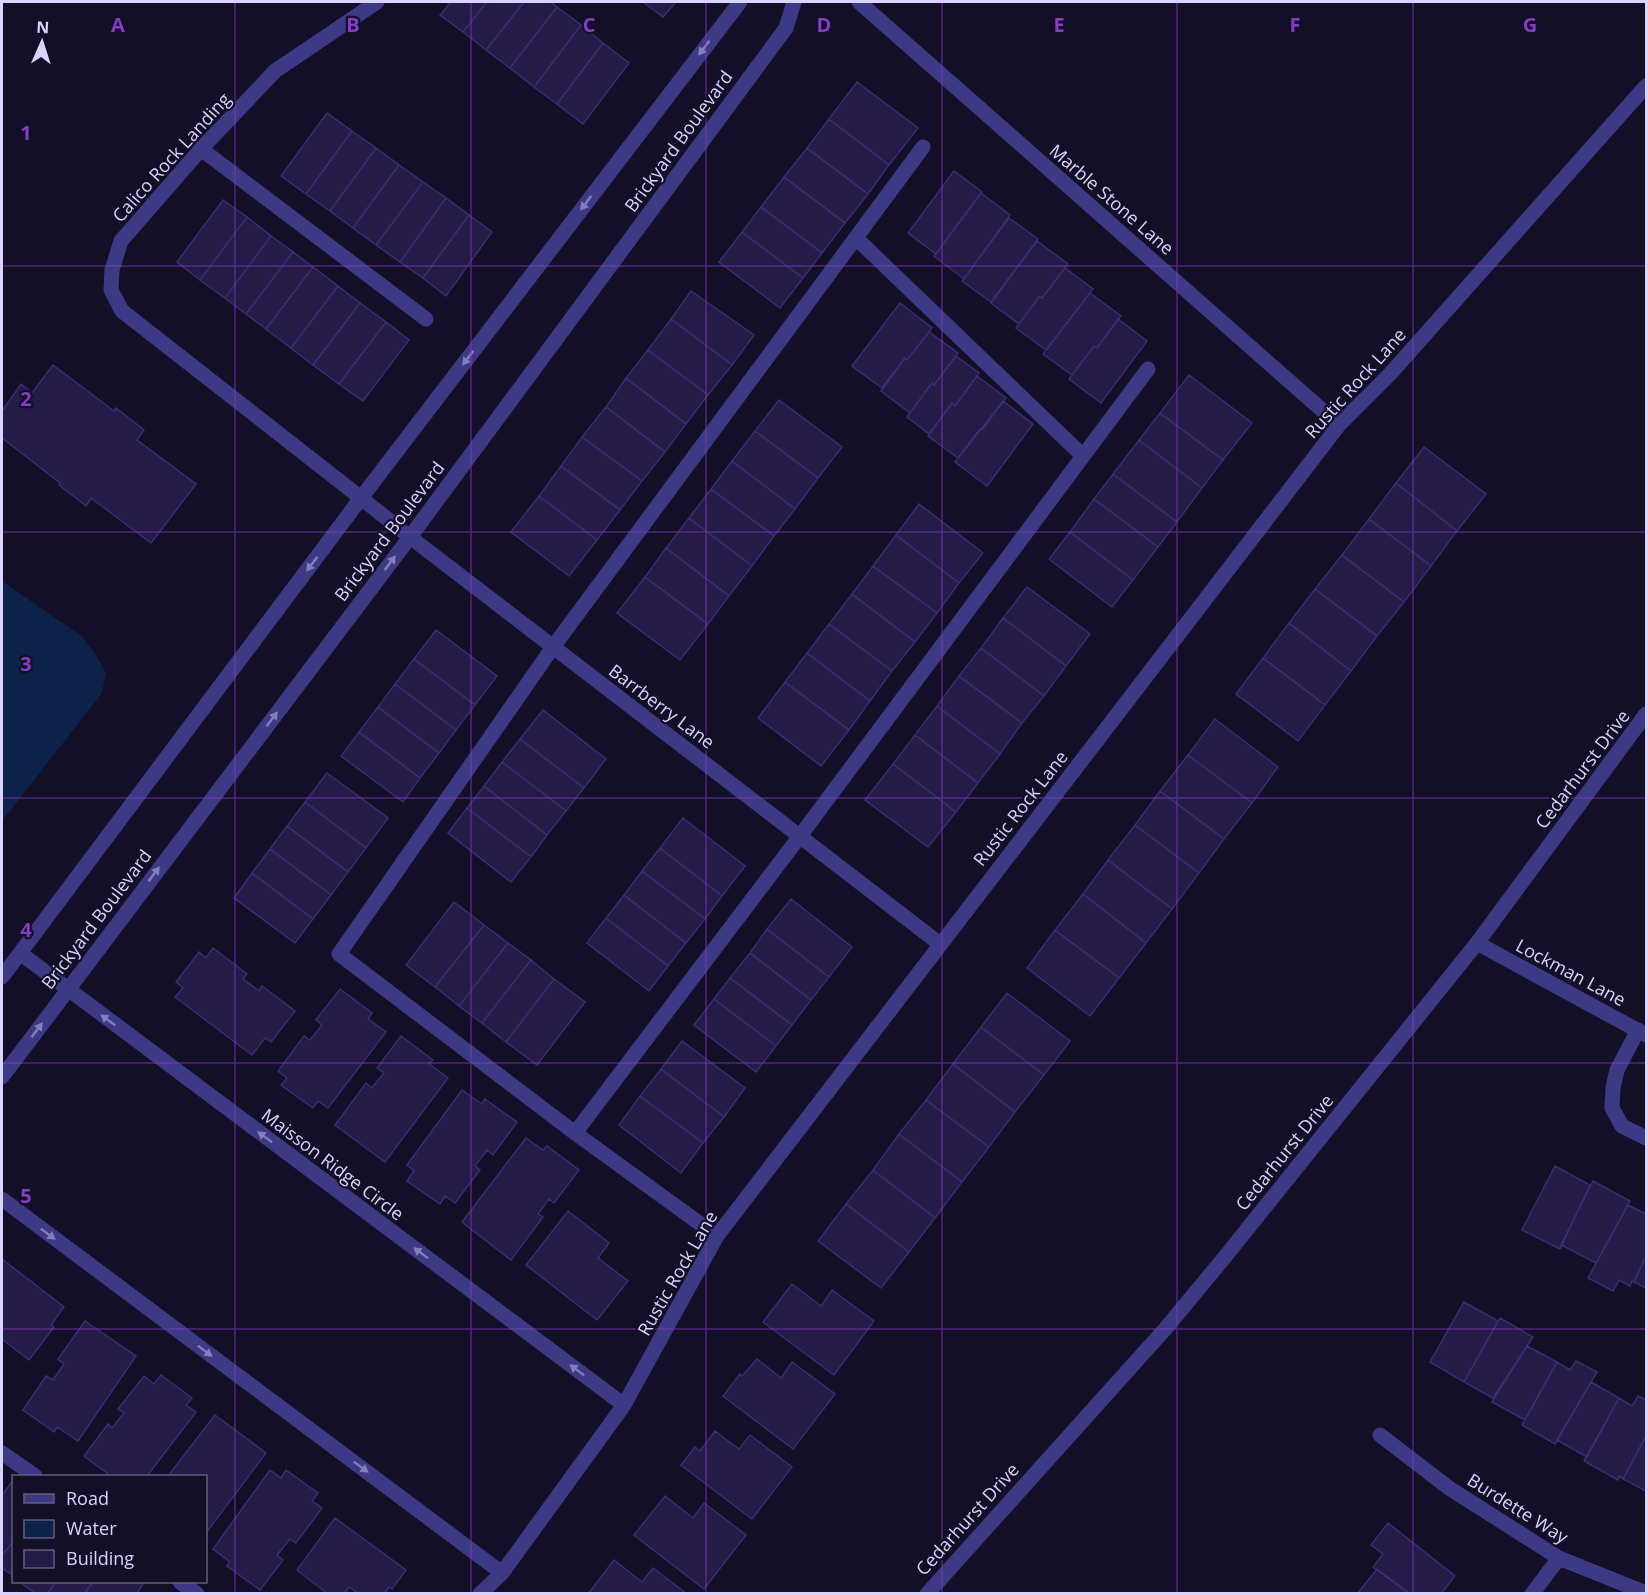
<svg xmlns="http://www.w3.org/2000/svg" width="1648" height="1595" viewBox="0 0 1648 1595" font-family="'Open Sans',sans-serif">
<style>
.water{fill:#0c2248}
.building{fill:#241b47;stroke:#3b2d73;stroke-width:1.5}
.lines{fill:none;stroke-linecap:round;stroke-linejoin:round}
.lane{stroke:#3d3a85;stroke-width:15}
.street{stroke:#3d3a85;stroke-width:15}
.oneway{fill:#837fbc}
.grid{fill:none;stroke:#843dc5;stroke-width:1.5;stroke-opacity:0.55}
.labels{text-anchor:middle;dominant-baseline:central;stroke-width:4.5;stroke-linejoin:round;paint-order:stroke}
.street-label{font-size:18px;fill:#d9d4ff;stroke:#130f26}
.grid-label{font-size:20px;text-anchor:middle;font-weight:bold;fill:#843dc5;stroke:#130f26;stroke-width:4.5;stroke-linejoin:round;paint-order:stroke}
</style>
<rect width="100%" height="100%" fill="#130f26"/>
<path class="water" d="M 2,581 L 80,635 L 93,650 L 106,673 L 102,693 L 2,821 Z"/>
<path class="building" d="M 451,2 L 487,2 L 463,32 L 440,15 Z
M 487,2 L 524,2 L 486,50 L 463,32 Z
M 524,2 L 550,2 L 557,7 L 510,68 L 486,50 Z
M 643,2 L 676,2 L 663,17 Z
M 557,7 L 581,25 L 534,87 L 510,68 Z
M 581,25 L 603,43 L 557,104 L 534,87 Z
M 603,43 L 629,63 L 583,124 L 557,104 Z
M 857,82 L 918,128 L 889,165 L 829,119 Z
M 327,113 L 352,131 L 306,194 L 281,176 Z
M 829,119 L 889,165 L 868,194 L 807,148 Z
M 352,131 L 376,148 L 330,211 L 306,194 Z
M 376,148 L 399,165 L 353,228 L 330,211 Z
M 807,148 L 868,194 L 845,223 L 784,177 Z
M 399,165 L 423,182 L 376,245 L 353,228 Z
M 954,171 L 982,192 L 936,254 L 908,233 Z
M 784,177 L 845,223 L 822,253 L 761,207 Z
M 423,182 L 446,198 L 400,262 L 376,245 Z
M 981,193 L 1010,215 L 964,279 L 934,256 Z
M 446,198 L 469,215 L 423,278 L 400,262 Z
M 223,200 L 247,217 L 200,280 L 177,262 Z
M 761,207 L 822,253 L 803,278 L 742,232 Z
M 469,215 L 492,232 L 446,296 L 423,278 Z
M 247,217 L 271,236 L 225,298 L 200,280 Z
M 1009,218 L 1038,239 L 991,302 L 962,281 Z
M 742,232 L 803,278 L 780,308 L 719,262 Z
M 271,236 L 293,252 L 246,314 L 225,298 Z
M 1037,241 L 1068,264 L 1042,298 L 1039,297 L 1019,324 L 991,303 Z
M 293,252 L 313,267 L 266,329 L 246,314 Z
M 313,267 L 338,286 L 291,348 L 266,329 Z
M 1065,268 L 1093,289 L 1046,350 L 1016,328 L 1039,297 L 1042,298 Z
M 338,286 L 360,303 L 313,365 L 291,348 Z
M 691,291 L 754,335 L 732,365 L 671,319 Z
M 1090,293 L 1121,316 L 1097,348 L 1094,346 L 1072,375 L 1043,354 Z
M 360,303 L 386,322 L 339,384 L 313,365 Z
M 900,303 L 932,328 L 907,360 L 905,358 L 882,388 L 852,366 Z
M 671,319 L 732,365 L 708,395 L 648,350 Z
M 1118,319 L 1147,341 L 1101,403 L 1069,379 L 1094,346 L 1097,348 Z
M 386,322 L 409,340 L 363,401 L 339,384 Z
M 929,332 L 958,353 L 934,385 L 932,383 L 910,413 L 881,391 L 905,358 L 907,360 Z
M 648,350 L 708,395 L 686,424 L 626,378 Z
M 956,356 L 979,373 L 955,406 L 952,403 L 929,434 L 907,417 L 932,383 L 934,385 Z
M 53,365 L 114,411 L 116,408 L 144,430 L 137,440 L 196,484 L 151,543 L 91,498 L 86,506 L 59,485 L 60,483 L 2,438 L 2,411 L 21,384 L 32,393 Z
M 1189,375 L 1252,423 L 1223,460 L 1160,413 Z
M 977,376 L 1006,398 L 982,430 L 980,429 L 958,458 L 928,436 L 952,403 L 955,406 Z
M 626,378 L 686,424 L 665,452 L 606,407 Z
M 779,400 L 842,447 L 818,478 L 755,431 Z
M 1003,401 L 1033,424 L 987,486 L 955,462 Z
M 606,407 L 665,452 L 642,481 L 582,437 Z
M 1160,413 L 1223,460 L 1202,488 L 1139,440 Z
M 755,431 L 818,478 L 795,509 L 732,461 Z
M 582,437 L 642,481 L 620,510 L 561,466 Z
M 1139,440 L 1202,488 L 1177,522 L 1113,474 Z
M 1424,447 L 1486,494 L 1457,531 L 1396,483 Z
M 732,461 L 795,509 L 774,536 L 711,489 Z
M 561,466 L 620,510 L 597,540 L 539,496 Z
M 1113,474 L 1177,522 L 1158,547 L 1094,499 Z
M 1396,483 L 1457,531 L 1431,566 L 1369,519 Z
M 711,489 L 774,536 L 752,566 L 689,518 Z
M 539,496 L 597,540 L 569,576 L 511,532 Z
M 1094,499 L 1158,547 L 1133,580 L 1070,532 Z
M 919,504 L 983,553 L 959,583 L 896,535 Z
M 689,518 L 752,566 L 729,596 L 666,548 Z
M 1369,519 L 1431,566 L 1404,602 L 1342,555 Z
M 1070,532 L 1133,580 L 1112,607 L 1049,559 Z
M 896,535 L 959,583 L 937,613 L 873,566 Z
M 666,548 L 729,596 L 708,624 L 645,577 Z
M 1342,555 L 1404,602 L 1377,636 L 1315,589 Z
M 873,566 L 937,613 L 915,642 L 852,594 Z
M 645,577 L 708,624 L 680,660 L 617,613 Z
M 1027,587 L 1090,634 L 1066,666 L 1003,618 Z
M 1315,589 L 1377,636 L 1351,671 L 1289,623 Z
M 852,594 L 915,642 L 892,671 L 829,624 Z
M 1003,618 L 1066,666 L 1044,696 L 981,648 Z
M 1289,623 L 1351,671 L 1325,705 L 1263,658 Z
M 829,624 L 892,671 L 870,701 L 807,653 Z
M 436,630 L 497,676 L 475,705 L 414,659 Z
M 981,648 L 1044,696 L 1022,723 L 959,676 Z
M 807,653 L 870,701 L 849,730 L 785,682 Z
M 1263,658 L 1325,705 L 1298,741 L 1236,694 Z
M 414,659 L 475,705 L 456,730 L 395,684 Z
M 959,676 L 1022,723 L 1000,754 L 937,706 Z
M 785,682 L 849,730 L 821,766 L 758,718 Z
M 395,684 L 456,730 L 439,753 L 378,707 Z
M 937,706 L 1000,754 L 978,783 L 915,735 Z
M 378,707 L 439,753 L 420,778 L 359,732 Z
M 543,710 L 606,759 L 584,788 L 520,739 Z
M 1215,719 L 1278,767 L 1252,803 L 1188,755 Z
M 359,732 L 420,778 L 403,802 L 341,756 Z
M 915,735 L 978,783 L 956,812 L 893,764 Z
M 520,739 L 584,788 L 566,811 L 502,762 Z
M 1188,755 L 1252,803 L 1224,839 L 1160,791 Z
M 502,762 L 566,811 L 547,835 L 484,786 Z
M 893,764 L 956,812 L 928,847 L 865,800 Z
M 327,773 L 388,818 L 366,848 L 305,802 Z
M 484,786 L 547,835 L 531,857 L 467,808 Z
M 1160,791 L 1224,839 L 1199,873 L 1135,825 Z
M 305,802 L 366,848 L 348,872 L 287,826 Z
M 467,808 L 531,857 L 511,882 L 448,833 Z
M 683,818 L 745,866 L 722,896 L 660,848 Z
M 1135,825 L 1199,873 L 1172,909 L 1108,860 Z
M 287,826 L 348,872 L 331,895 L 270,849 Z
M 660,848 L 722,896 L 705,919 L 642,871 Z
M 270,849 L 331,895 L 313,919 L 252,873 Z
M 1108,860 L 1172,909 L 1146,943 L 1083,894 Z
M 642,871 L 705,919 L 686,943 L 624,895 Z
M 252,873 L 313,919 L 295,943 L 234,898 Z
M 1083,894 L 1146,943 L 1119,978 L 1055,930 Z
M 624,895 L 686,943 L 668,966 L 606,918 Z
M 791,899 L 852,947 L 829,977 L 767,929 Z
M 454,902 L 484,925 L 435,987 L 406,965 Z
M 606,918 L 668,966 L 649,991 L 587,943 Z
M 484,925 L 508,943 L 459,1006 L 435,987 Z
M 767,929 L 829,977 L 811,1000 L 750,953 Z
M 1055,930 L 1119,978 L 1090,1016 L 1027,968 Z
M 508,943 L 531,960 L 482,1023 L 459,1006 Z
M 213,948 L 247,974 L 243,979 L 259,991 L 262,986 L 295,1011 L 271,1042 L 265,1038 L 252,1055 L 175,997 L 183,988 L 176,982 L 199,952 L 206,958 Z
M 750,953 L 811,1000 L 792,1025 L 730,978 Z
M 531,960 L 554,979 L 506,1042 L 482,1023 Z
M 730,978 L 792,1025 L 776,1046 L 714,999 Z
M 554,979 L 585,1002 L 537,1065 L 506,1042 Z
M 340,989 L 372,1013 L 368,1019 L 386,1032 L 328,1108 L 318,1101 L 313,1108 L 281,1085 L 287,1078 L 278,1071 L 304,1036 L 310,1040 L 322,1025 L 316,1020 Z
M 1007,993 L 1070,1041 L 1044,1075 L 981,1027 Z
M 714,999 L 776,1046 L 756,1072 L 694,1025 Z
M 981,1027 L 1044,1075 L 1015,1112 L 953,1064 Z
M 401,1036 L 433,1060 L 429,1064 L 448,1078 L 385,1162 L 335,1125 L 366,1083 L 372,1088 L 384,1073 L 377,1068 Z
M 682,1041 L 745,1088 L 724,1117 L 661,1069 Z
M 953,1064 L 1015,1112 L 989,1147 L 926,1100 Z
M 661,1069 L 724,1117 L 703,1143 L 640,1096 Z
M 462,1090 L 482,1104 L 485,1099 L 517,1122 L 493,1155 L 487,1150 L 475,1166 L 480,1170 L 455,1203 L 445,1196 L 440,1204 L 407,1181 L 414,1171 L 407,1165 Z
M 640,1096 L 703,1143 L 681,1173 L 619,1125 Z
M 926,1100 L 989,1147 L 962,1182 L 899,1134 Z
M 899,1134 L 962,1182 L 935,1218 L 873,1170 Z
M 526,1138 L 543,1150 L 547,1146 L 579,1170 L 554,1203 L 549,1199 L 538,1214 L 543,1217 L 511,1260 L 462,1222 Z
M 1555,1166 L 1590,1185 L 1560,1249 L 1522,1230 Z
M 873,1170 L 935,1218 L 909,1252 L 846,1204 Z
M 1593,1181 L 1630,1201 L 1596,1263 L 1561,1245 Z
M 846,1204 L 909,1252 L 881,1288 L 818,1241 Z
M 1628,1205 L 1646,1214 L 1646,1256 L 1634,1282 L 1632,1281 L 1630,1286 L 1619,1280 L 1613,1291 L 1588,1278 Z
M 568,1211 L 609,1243 L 598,1258 L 628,1281 L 597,1320 L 526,1265 Z
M 1646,1256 L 1646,1288 L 1634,1282 Z
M 2,1259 L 64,1307 L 51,1325 L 54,1327 L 29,1360 L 2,1339 Z
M 792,1284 L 821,1306 L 832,1290 L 874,1321 L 834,1375 L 763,1322 Z
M 1464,1302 L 1498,1321 L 1464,1382 L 1430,1362 Z
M 1500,1318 L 1533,1337 L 1493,1398 L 1464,1382 Z
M 85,1321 L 136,1356 L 78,1441 L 57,1427 L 54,1432 L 23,1410 L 46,1376 L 53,1380 L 64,1364 L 58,1359 Z
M 1527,1346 L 1557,1362 L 1525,1420 L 1492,1402 Z
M 757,1359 L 781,1378 L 792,1362 L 835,1394 L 793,1449 L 723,1396 L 740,1374 L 742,1376 Z
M 1576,1361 L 1597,1372 L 1555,1444 L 1522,1425 L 1557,1362 L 1570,1370 Z
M 161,1375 L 192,1398 L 186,1405 L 196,1412 L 147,1476 L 111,1476 L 84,1456 L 108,1424 L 112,1428 L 124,1413 L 118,1409 L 144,1376 L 154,1384 Z
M 1591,1382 L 1619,1398 L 1587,1457 L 1557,1440 Z
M 1638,1396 L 1646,1400 L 1646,1436 L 1623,1479 L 1619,1476 L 1618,1480 L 1584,1461 L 1619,1398 L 1632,1406 Z
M 215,1415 L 266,1453 L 206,1533 L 206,1476 L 168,1476 Z
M 715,1431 L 739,1449 L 750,1435 L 792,1467 L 752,1519 L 681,1465 L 695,1447 L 700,1451 Z
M 1646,1436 L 1646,1491 L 1623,1479 Z
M 270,1470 L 281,1478 L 286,1470 L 318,1493 L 312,1501 L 322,1508 L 296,1543 L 290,1539 L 277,1555 L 283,1560 L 260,1590 L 227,1566 L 230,1562 L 213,1549 Z
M 14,1479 L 14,1540 L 2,1556 L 2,1495 Z
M 665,1496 L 693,1518 L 704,1503 L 746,1535 L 704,1589 L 634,1535 Z
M 335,1518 L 406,1570 L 392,1589 L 389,1587 L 384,1594 L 359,1594 L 349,1587 L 344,1594 L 328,1594 L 297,1570 Z
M 1388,1523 L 1455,1576 L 1441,1594 L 1410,1594 L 1373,1567 L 1383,1554 L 1371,1545 Z
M 14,1540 L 14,1576 L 2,1568 L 2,1556 Z
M 614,1560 L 642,1582 L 653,1568 L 687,1594 L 588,1594 Z
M 1377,1569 L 1410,1594 L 1357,1594 Z
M 20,1582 L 56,1582 L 47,1594 L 36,1594 Z
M 56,1582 L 93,1582 L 84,1594 L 47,1594 Z
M 93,1582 L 145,1582 L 136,1594 L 84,1594 Z"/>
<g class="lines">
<path class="lane" d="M 201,149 L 426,319
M 856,238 L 1083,456
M 361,498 L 122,311 L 111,290 L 112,270 L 121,241 L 201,149 L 275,71 L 377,2
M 1638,1030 L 1617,1070 L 1613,1088 L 1612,1108 L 1622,1126 L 1646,1138
M 575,1133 L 800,836 L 1148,369
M 717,1236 L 575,1133 L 339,954 L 553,647 L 923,147
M 2,1453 L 35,1476
M 180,1582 L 197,1594"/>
<path class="street" d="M 859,2 L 1339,425
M 361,498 L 410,537 L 940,944
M 1477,943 L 1646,1035
M 20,953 L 624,1405
M 2,977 L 361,498 L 740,2
M 2,1077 L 410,537 L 786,28 L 794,2
M 2,1199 L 502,1573
M 1380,1435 L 1449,1488 L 1559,1558 L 1646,1593
M 480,1594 L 502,1573 L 624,1405 L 717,1236 L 1339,425 L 1390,374 L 1646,86
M 927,1594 L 1166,1328 L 1224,1258 L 1477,943 L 1646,714
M 1532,1594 L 1559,1558"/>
</g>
<defs><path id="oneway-solid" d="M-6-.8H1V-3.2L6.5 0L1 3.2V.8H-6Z" transform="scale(1.5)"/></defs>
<g class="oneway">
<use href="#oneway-solid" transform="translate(704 48) rotate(127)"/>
<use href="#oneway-solid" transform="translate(586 203) rotate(127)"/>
<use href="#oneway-solid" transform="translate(468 358) rotate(127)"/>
<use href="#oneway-solid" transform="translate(390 563) rotate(-53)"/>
<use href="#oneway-solid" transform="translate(312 564) rotate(127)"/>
<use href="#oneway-solid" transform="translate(272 719) rotate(-53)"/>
<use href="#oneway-solid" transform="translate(154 874) rotate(-53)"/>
<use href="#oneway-solid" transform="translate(108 1020) rotate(-143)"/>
<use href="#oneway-solid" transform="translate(37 1030) rotate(-53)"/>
<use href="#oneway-solid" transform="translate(265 1137) rotate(-143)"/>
<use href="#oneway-solid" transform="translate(48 1234) rotate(37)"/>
<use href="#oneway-solid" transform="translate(421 1253) rotate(-143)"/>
<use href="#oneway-solid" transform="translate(205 1351) rotate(37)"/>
<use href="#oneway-solid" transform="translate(577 1370) rotate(-143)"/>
<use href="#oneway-solid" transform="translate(361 1467) rotate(37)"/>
</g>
<path class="grid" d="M 235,2 L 235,1594M 471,2 L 471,1594M 706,2 L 706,1594M 942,2 L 942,1594M 1177,2 L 1177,1594M 1413,2 L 1413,1594M 2,266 L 1646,266M 2,532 L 1646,532M 2,798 L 1646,798M 2,1063 L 1646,1063M 2,1329 L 1646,1329"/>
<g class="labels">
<g class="street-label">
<text transform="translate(678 141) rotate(-54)">Brickyard Boulevard</text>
<text transform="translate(171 157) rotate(-48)">Calico Rock Landing</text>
<text transform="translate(1112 199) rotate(41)">Marble Stone Lane</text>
<text transform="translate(1355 383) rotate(-48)">Rustic Rock Lane</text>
<text transform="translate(389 531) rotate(-53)">Brickyard Boulevard</text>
<text transform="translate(662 706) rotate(37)">Barrberry Lane</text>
<text transform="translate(1582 769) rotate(-53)">Cedarhurst Drive</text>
<text transform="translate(1020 808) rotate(-52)">Rustic Rock Lane</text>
<text transform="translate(96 919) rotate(-53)">Brickyard Boulevard</text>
<text transform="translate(1571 972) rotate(28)">Lockman Lane</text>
<text transform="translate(1284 1152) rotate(-51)">Cedarhurst Drive</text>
<text transform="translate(333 1164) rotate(37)">Maisson Ridge Circle</text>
<text transform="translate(677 1273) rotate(-60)">Rustic Rock Lane</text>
<text transform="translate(1518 1508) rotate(32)">Burdette Way</text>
<text transform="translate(967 1519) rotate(-48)">Cedarhurst Drive</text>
</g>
</g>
<g class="grid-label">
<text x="118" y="32">A</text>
<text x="353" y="32">B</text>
<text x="589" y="32">C</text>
<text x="824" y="32">D</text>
<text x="1059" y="32">E</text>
<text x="1295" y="32">F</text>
<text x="1530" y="32">G</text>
<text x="26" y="140">1</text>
<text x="26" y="406">2</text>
<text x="26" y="671">3</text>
<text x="26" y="937">4</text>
<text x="26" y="1203">5</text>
</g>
<rect width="1648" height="1595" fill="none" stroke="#d9d4ff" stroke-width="6"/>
<rect x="12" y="1475" width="195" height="108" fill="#130f26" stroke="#625e7d" stroke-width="1.5"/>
<rect x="24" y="1494" width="30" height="9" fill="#3d3a85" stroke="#625e7d" stroke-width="1.5"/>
<text x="66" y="1505" font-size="18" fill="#d9d4ff">Road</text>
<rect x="24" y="1520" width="30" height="18" fill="#0c2248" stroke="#625e7d" stroke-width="1.5"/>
<text x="66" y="1535" font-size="18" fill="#d9d4ff">Water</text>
<rect x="24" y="1550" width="30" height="18" fill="#241b47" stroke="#625e7d" stroke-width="1.5"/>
<text x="66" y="1565" font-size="18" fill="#d9d4ff">Building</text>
<g transform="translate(42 42) rotate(3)" stroke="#130f26" stroke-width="4.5" paint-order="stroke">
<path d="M0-4.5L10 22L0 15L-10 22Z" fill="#d9d4ff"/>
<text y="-9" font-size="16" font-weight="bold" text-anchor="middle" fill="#d9d4ff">N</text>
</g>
</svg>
